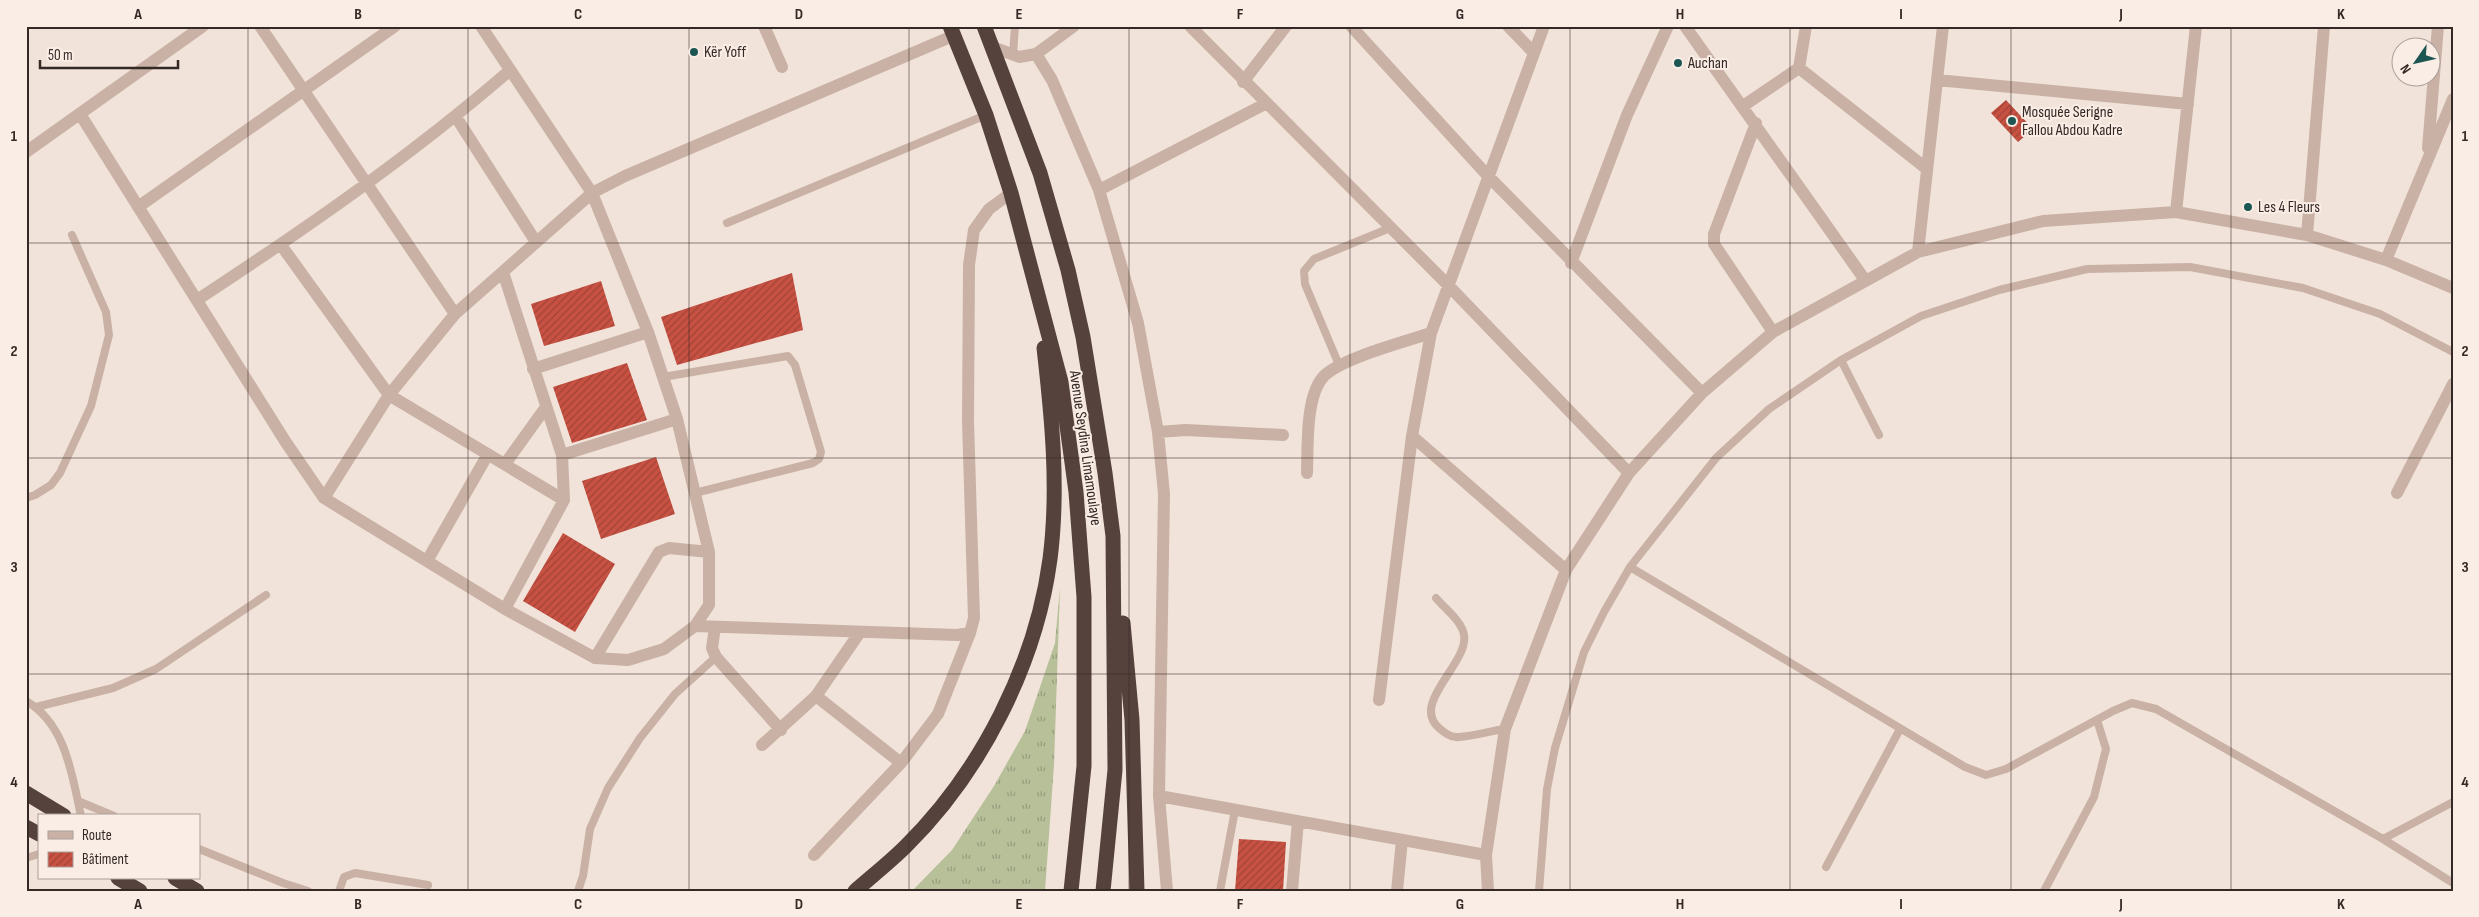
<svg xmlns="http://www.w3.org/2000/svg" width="2479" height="917" viewBox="0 0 2479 917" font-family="'Sofia Sans Condensed',sans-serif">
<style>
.grass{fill:url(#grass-tufts)}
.building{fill:url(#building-hatch)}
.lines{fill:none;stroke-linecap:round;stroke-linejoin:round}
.lane{stroke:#c9b1a5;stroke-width:8}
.street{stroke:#c9b1a5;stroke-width:12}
.highway{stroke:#56423d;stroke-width:15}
.grid{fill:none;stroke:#352926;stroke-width:1;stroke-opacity:0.55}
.poi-dot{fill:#1c5653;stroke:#f9ede5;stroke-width:2}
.labels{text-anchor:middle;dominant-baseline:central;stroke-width:4;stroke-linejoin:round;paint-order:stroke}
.poi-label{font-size:16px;fill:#352926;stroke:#f9ede5;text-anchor:start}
.street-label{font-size:16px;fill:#352926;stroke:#f9ede5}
.neatline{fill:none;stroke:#352926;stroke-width:2}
.grid-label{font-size:16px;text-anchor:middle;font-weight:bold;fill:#352926}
</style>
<defs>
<pattern id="grass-tufts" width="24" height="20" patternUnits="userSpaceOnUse" patternTransform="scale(1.25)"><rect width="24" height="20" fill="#b8c099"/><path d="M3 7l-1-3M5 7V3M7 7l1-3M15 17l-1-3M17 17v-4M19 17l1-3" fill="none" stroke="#969c7d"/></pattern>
<pattern id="building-hatch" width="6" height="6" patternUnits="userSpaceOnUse" patternTransform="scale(1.25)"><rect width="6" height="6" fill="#c75142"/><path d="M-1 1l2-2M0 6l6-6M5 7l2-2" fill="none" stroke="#a24337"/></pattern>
</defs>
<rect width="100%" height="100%" fill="#f1e3d9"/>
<path class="grass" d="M 1060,587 L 1054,765 L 1045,891 L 912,891 L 952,850 L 994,786 L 1025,731 L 1055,643 Z"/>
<path class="building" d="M 2006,100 L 2033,129 L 2018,142 L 1991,113 Z
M 792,273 L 803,330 L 677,365 L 661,317 Z
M 601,281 L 615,326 L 544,346 L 531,304 Z
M 627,363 L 647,420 L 572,443 L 553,387 Z
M 656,457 L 675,514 L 601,539 L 582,481 Z
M 563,533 L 615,564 L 575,632 L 523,601 Z
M 1239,839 L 1286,842 L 1283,891 L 1235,891 Z"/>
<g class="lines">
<path class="lane" d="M 1013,55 L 1015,26
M 727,223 L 986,115
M 1841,360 L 1879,435
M 1339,365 L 1305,284 L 1304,271 L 1314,259 L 1390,228
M 663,377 L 788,356 L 795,365 L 821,452 L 819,459 L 813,463 L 695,493
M 26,498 L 35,495 L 51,485 L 60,473 L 91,406 L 109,335 L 106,312 L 72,235
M 1630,567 L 1965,767 L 1986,775 L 2006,769 L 2113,711 L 2132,703 L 2156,709 L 2383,839 L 2453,883
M 1436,598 C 1444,608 1462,621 1464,635 C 1469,663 1410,703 1439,728 C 1445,733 1451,738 1459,737 C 1474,736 1490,731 1505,729
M 26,701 C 66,724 72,775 81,816
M 36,707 L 113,688 L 156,669 L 266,595
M 78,801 L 114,816
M 2383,839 L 2453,802
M 199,849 L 283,883 L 308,891
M 26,858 L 39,854
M 1826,867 L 1900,729
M 339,891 L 344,877 L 355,873 L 428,885
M 578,891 L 583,876 L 590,829 L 608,788 L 640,738 L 675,694 L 716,657
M 1220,891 L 1235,810
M 1539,891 L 1547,789 L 1555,748 L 1584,652 L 1604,612 L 1630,567 L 1716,458 L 1769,409 L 1841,360 L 1921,316 L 1999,290 L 2087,269 L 2190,267 L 2303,288 L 2380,314 L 2453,352
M 2044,891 L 2094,797 L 2106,749 L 2097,720"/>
<path class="street" d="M 260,26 L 455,314
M 764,26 L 782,67
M 1190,26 L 1447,284 L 1629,473
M 1351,26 L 1488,176 L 1702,393
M 1508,26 L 1534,53
M 1685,26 L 1865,280
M 993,47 L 1019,57 L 1036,54 L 1074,26
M 1036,54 L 1052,80 L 1099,190 L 1138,323 L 1158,432 L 1164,494 L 1159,796 L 1167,891
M 1799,68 L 1927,169
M 1937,80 L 2188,104
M 1243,82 L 1286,26
M 1743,106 L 1799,68 L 1806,26
M 80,114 L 285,441 L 324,498 L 505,609 L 595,658 L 628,660 L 664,649 L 695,626 L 709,605 L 709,552 L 677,419 L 648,332 L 592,193 L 481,26
M 456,117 L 536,242
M 1756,123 L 1714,234 L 1714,244 L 1773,332
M 2428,148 L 2438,26
M 26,152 L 203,26
M 1099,190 L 1265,104
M 138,207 L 395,26
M 2176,212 L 2196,26
M 2307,235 L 2324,26
M 281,245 L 389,395 L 564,500
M 1918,252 L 1943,26
M 2386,260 L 2453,99
M 1571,263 L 1627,115 L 1668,26
M 503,272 L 562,455 L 564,500 L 505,609
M 197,300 C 305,229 411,156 509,71
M 533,369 L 648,332
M 1158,432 L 1186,430 L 1283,435
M 1412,436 L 1566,570
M 562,455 L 677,419
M 505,464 L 546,407
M 1307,473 C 1308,448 1305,396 1324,376 C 1342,358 1404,342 1431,333
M 2397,493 L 2453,384
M 324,498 L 389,395 L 455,314 L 592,193 L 625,176 L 955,35
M 427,561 L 488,454
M 695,626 L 957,635 L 970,633 L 974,618 L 968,421 L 969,265 L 974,230 L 989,209 L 1011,193
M 715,627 L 712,648 L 716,657 L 781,730
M 595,658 L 659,552 L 669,548 L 709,552
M 816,696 L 901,763
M 1379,700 L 1412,436 L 1431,333 L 1544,26
M 762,745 L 816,696 L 860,632
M 1159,796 L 1486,855
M 814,855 L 901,763 L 938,714 L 970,633
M 1292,891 L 1298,821
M 1397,891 L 1402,840
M 1488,891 L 1486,855 L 1505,729 L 1566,570 L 1629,473 L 1702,393 L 1773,332 L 1918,252 L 2043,221 L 2176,212 L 2307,235 L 2386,260 L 2453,288"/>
<path class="highway" d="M 950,26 L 986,115 L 1011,193 L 1061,382 L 1076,492 L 1084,597 L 1084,766 L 1071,891
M 984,26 L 1040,173 L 1068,270 L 1083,337 L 1105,473 L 1113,536 L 1115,770 L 1103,891
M 1123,623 L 1132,720 L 1137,891
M 26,793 L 64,816
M 26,827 L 39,834
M 118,878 L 140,891
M 175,878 L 197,891
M 855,891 C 872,876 890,862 906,846 C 981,772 1036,664 1050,559 C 1059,489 1052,418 1044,348"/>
</g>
<path class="grid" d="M 248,26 L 248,891M 468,26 L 468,891M 689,26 L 689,891M 909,26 L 909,891M 1129,26 L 1129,891M 1350,26 L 1350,891M 1570,26 L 1570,891M 1790,26 L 1790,891M 2011,26 L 2011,891M 2231,26 L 2231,891M 26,243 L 2453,243M 26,458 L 2453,458M 26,674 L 2453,674"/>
<g class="poi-dot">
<circle cx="694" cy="52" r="5"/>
<circle cx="1678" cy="63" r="5"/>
<circle cx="2012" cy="121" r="5"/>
<circle cx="2248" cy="207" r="5"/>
</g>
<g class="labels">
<g class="poi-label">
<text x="704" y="52">Kër Yoff</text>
<text x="1688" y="63">Auchan</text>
<text x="2022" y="112">Mosquée Serigne<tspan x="2022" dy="18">Fallou Abdou Kadre</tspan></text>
<text x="2258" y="207">Les 4 Fleurs</text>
</g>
<g class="street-label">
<text transform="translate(1085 448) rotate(82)">Avenue Seydina Limamoulaye</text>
</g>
</g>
<rect width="2479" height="917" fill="none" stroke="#f9ede5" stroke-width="55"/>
<rect x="38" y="814" width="162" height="65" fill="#f9ede5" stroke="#ab9f99"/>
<rect x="48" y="831" width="25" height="8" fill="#c9b1a5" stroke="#ab9f99"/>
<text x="82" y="840" font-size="15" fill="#352926">Route</text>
<rect x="48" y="852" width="25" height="15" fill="url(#building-hatch)" stroke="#ab9f99"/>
<text x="82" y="864" font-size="15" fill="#352926">Bâtiment</text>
<g transform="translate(2416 62) rotate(236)"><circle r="24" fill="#f9ede5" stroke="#ab9f99"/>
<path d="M0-4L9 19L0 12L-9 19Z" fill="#1c5653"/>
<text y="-8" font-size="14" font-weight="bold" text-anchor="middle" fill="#352926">N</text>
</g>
<path d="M40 60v8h138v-8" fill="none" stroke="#352926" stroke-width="2.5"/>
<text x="48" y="60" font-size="15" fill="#352926" stroke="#f9ede5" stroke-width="4" paint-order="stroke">50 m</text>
<rect x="28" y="28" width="2424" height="862" class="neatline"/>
<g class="grid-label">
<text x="138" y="19">A</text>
<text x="358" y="19">B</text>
<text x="578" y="19">C</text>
<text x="799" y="19">D</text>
<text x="1019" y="19">E</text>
<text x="1240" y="19">F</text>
<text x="1460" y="19">G</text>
<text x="1680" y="19">H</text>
<text x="1901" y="19">I</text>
<text x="2121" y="19">J</text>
<text x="2341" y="19">K</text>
<text x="14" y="141">1</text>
<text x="2465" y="141">1</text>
<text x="14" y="356">2</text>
<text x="2465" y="356">2</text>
<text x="14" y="572">3</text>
<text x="2465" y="572">3</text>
<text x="14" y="787">4</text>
<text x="2465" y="787">4</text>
<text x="138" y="909">A</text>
<text x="358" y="909">B</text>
<text x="578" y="909">C</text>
<text x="799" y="909">D</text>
<text x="1019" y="909">E</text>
<text x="1240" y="909">F</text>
<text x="1460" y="909">G</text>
<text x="1680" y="909">H</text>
<text x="1901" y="909">I</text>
<text x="2121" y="909">J</text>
<text x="2341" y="909">K</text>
</g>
</svg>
